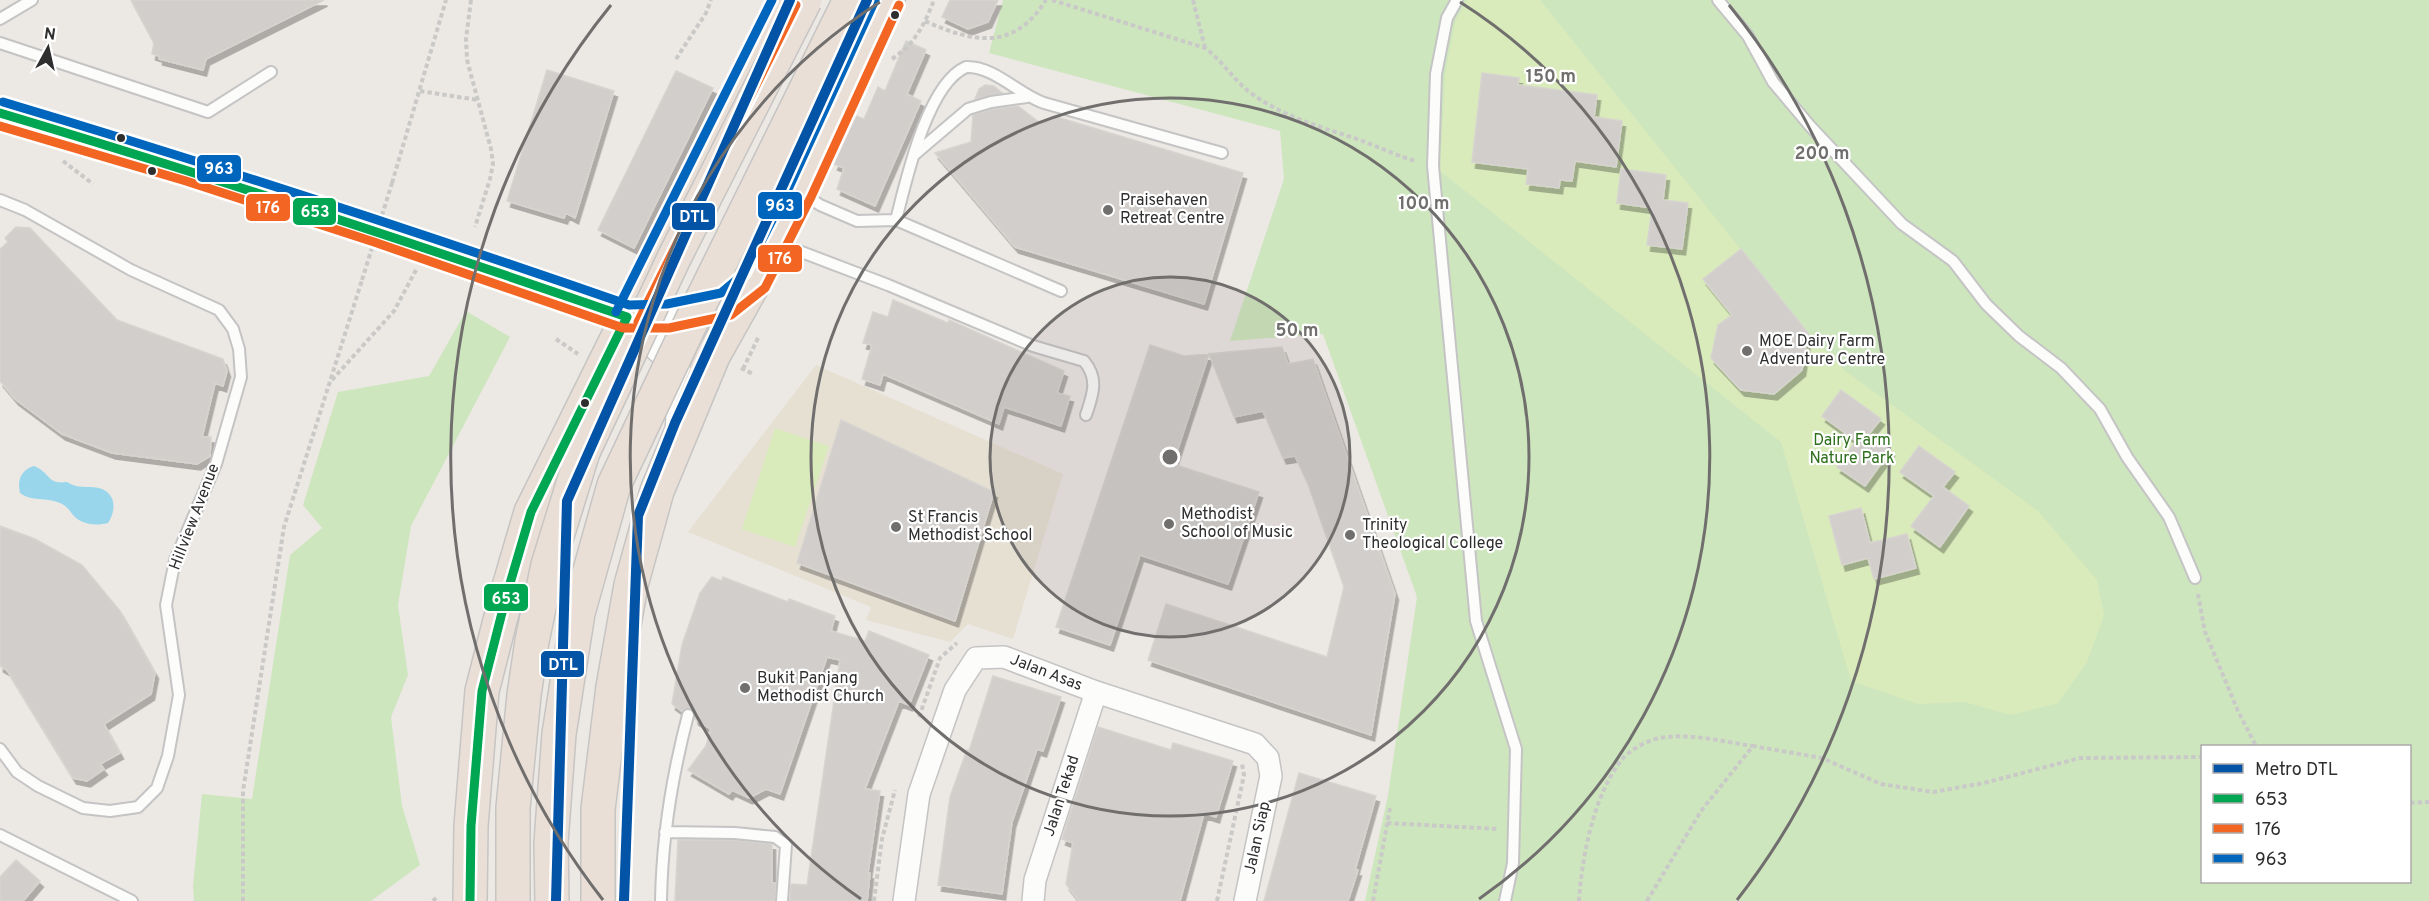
<svg xmlns="http://www.w3.org/2000/svg" width="2429" height="901" viewBox="0 0 2429 901" font-family="Overpass,sans-serif">
<style>
.education{fill:#e6e0d3}
.green{fill:#cee6be;fill-rule:evenodd}
.pitch{fill:#d9eabb}
.water{fill:#99d6ec}
.building{fill:#d1cecb;stroke:#d7d4d0;stroke-width:1.5;filter:url(#shadow)}
.lines{fill:none;stroke-linecap:round;stroke-linejoin:round}
.lane-casing{stroke:#c5c4c5;stroke-width:14}
.street-casing{stroke:#c5c4c5;stroke-width:24}
.secondary-casing{stroke:#c5c4c5;stroke-width:33}
.highway-casing{stroke:#c6c5c4;stroke-width:36}
.path{stroke:#c9c9c8;stroke-width:4;stroke-dasharray:4.5 3;stroke-linecap:butt}
.lane{stroke:#fcfcfb;stroke-width:10}
.street{stroke:#fcfcfb;stroke-width:21}
.secondary{stroke:#fcfcfb;stroke-width:30}
.highway{stroke:#eadfd6;stroke-width:33}
.highway-bridge-casing{stroke:#c6c5c4;stroke-width:36;stroke-linecap:butt}
.path-bridge{stroke:#c9c9c8;stroke-width:4;stroke-dasharray:4.5 3;stroke-linecap:butt}
.highway-bridge{stroke:#eadfd6;stroke-width:33}
.bus-1-casing{stroke:#fff;stroke-width:14}
.bus-2-casing{stroke:#fff;stroke-width:14}
.bus-3-casing{stroke:#fff;stroke-width:14}
.bus-1{stroke:#00a651;stroke-width:9}
.bus-2{stroke:#f26522;stroke-width:9}
.bus-3{stroke:#0065bd;stroke-width:9}
.metro-1-casing{stroke:#fff;stroke-width:15}
.metro-1{stroke:#0354a6;stroke-width:10}
.ring{fill:none;stroke:#706f6e;stroke-width:3}
.bus-dot{fill:#2e2e2e;stroke:#fff;stroke-width:2}
.poi-dot{fill:#706f6e;stroke:#fff;stroke-width:2}
.labels{text-anchor:middle;dominant-baseline:central;stroke-width:4.5;stroke-linejoin:round;paint-order:stroke}
.poi-label{font-size:16px;fill:#2e2e2e;stroke:#fff;text-anchor:start}
.park-label{font-size:16px;fill:#2c6e1b;stroke:#fff}
.street-label{font-size:16px;fill:#2e2e2e;stroke:#fff}
.centre{fill:#706f6e;stroke:#fff;stroke-width:3}
.ring-label{font-size:18px;text-anchor:middle;font-weight:bold;fill:#706f6e;stroke:#fff;stroke-width:4.5;stroke-linejoin:round;paint-order:stroke}
.line-badge{stroke:#fff;stroke-width:2}
.badge-label{font-size:16px;text-anchor:middle;font-weight:bold;fill:#fff}
</style>
<defs>
<filter id="shadow"><feDropShadow dx="3.5" dy="6" stdDeviation="0" flood-color="#0004"/></filter>
</defs>
<rect width="100%" height="100%" fill="#ece8e4"/>
<path class="education" d="M 816,365 L 1063,474 L 1013,639 L 968,624 L 950,642 L 866,620 L 871,607 L 688,532 Z"/>
<path class="green" d="M 1003,0 L 2429,0 L 2429,901 L 1365,901 L 1388,795 L 1417,597 L 1323,334 L 1230,341 L 1284,179 L 1280,131 L 989,53 ZM 2202,746 L 2410,746 L 2410,882 L 2202,882 Z
M 466,311 L 510,337 L 411,526 L 398,605 L 408,675 L 391,717 L 402,806 L 420,865 L 371,901 L 194,901 L 193,886 L 202,794 L 252,799 L 290,555 L 322,528 L 303,505 L 338,392 L 429,376 Z"/>
<path class="pitch" d="M 1467,0 L 1540,0 L 1808,333 L 1844,370 L 2038,511 L 2097,580 L 2104,615 L 2087,662 L 2058,703 L 2011,715 L 1964,702 L 1918,704 L 1851,681 L 1781,442 L 1440,171 L 1445,76 L 1455,22 Z
M 775,428 L 829,446 L 795,547 L 742,529 Z"/>
<path class="water" d="M 34,466 C 51,473 47,485 67,482 C 80,490 87,485 99,488 C 117,493 116,511 108,523 C 96,526 82,525 73,515 C 69,510 67,506 60,503 C 46,497 32,502 20,493 C 17,480 21,470 34,466 Z"/>
<path class="building" d="M 131,0 L 324,0 L 206,59 L 203,70 L 159,59 L 159,56 L 152,54 L 154,43 Z
M 950,0 L 998,0 L 988,22 L 968,29 L 942,17 Z
M 906,41 L 926,50 L 907,94 L 921,101 L 875,206 L 837,189 L 844,168 L 834,164 L 856,116 L 864,119 L 878,87 L 885,91 Z
M 547,70 L 614,91 L 575,218 L 566,213 L 564,218 L 507,201 Z
M 676,71 L 713,88 L 634,248 L 598,230 Z
M 1482,73 L 1519,78 L 1518,85 L 1597,95 L 1594,117 L 1622,121 L 1616,167 L 1575,161 L 1572,181 L 1560,180 L 1559,188 L 1526,184 L 1528,169 L 1472,162 Z
M 985,85 L 994,86 L 1002,93 L 975,99 L 979,89 Z
M 1018,106 L 1039,122 L 1057,117 L 1243,173 L 1204,304 L 1015,247 L 935,153 L 971,142 L 973,115 L 993,109 Z
M 1621,169 L 1666,175 L 1663,200 L 1688,203 L 1682,249 L 1647,245 L 1652,208 L 1617,203 Z
M 16,227 L 30,228 L 117,320 L 223,359 L 227,371 L 223,386 L 215,383 L 202,437 L 211,437 L 210,456 L 197,464 L 112,453 L 62,434 L 15,399 L 0,381 L 0,249 L 8,242 L 5,238 Z
M 1741,249 L 1808,333 L 1802,370 L 1774,394 L 1741,390 L 1711,358 L 1718,325 L 1732,315 L 1703,279 Z
M 893,300 L 948,323 L 949,320 L 1064,371 L 1057,393 L 1070,396 L 1061,426 L 1004,407 L 999,424 L 883,374 L 880,385 L 862,379 L 872,345 L 863,343 L 873,312 L 888,317 Z
M 1150,345 L 1184,356 L 1282,347 L 1288,364 L 1313,359 L 1395,594 L 1371,735 L 1148,660 L 1166,604 L 1327,657 L 1344,587 L 1308,484 L 1295,456 L 1283,458 L 1263,411 L 1234,417 L 1209,354 L 1173,464 L 1259,492 L 1228,584 L 1140,555 L 1110,645 L 1056,627 Z
M 1841,390 L 1881,419 L 1869,434 L 1891,450 L 1865,486 L 1837,467 L 1856,441 L 1822,416 Z
M 841,420 L 994,492 L 955,621 L 797,563 Z
M 1919,446 L 1955,472 L 1943,487 L 1969,506 L 1940,547 L 1911,526 L 1934,496 L 1900,472 Z
M 1861,508 L 1870,543 L 1907,534 L 1916,568 L 1874,579 L 1868,558 L 1842,565 L 1829,516 Z
M 0,526 L 35,539 L 82,565 L 120,611 L 155,673 L 151,694 L 104,724 L 120,753 L 100,764 L 104,769 L 87,781 L 73,778 L 7,670 L 0,666 Z
M 712,577 L 722,581 L 723,577 L 788,602 L 789,599 L 835,616 L 831,631 L 865,641 L 869,631 L 929,655 L 909,705 L 899,701 L 865,789 L 880,791 L 868,873 L 870,873 L 867,901 L 790,901 L 791,884 L 807,885 L 840,660 L 827,657 L 780,794 L 766,789 L 749,798 L 732,790 L 729,794 L 688,770 L 706,746 L 711,729 L 695,719 L 693,709 L 687,708 L 682,711 L 672,704 L 682,645 L 700,593 Z
M 993,676 L 1061,697 L 1043,751 L 1037,749 L 1012,822 L 1002,894 L 938,885 L 950,797 L 967,750 L 969,751 Z
M 1098,727 L 1171,750 L 1173,743 L 1233,761 L 1216,817 L 1204,813 L 1180,901 L 1079,901 L 1066,884 L 1073,843 L 1062,839 Z
M 1299,773 L 1376,796 L 1355,870 L 1358,870 L 1348,901 L 1264,901 Z
M 678,840 L 735,840 L 772,844 L 772,883 L 776,883 L 775,901 L 675,901 Z
M 16,860 L 40,881 L 23,901 L 0,901 L 0,877 Z"/>
<g class="lines">
<g class="lane-casing">
<path id="lane" d="M 1457,0 L 1447,18 L 1436,74 L 1433,166 L 1476,621 L 1516,749 L 1513,863 L 1505,901
M 1718,0 L 1748,36 L 1773,82 L 1810,126 L 1902,224 L 1953,261 L 1986,304 L 2019,336 L 2061,368 L 2100,409 L 2127,457 L 2169,517 L 2195,578
M 0,19 L 32,0
M 0,43 L 208,112 L 271,72
M 914,155 L 968,109 L 991,102 L 1027,97
M 804,194 L 820,205 L 857,221 L 896,220 L 1061,291
M 0,200 L 25,210 L 131,270 L 219,310 L 233,329 L 239,349 L 241,377 L 216,464 L 175,560 L 166,605 L 179,695 L 168,756 L 157,788 L 138,807 L 110,811 L 83,808 L 38,786 L 17,772 L 0,749
M 896,220 C 906,181 927,84 966,67 C 994,66 1018,94 1044,103 L 1222,153
M 778,243 L 888,285 L 1033,346 L 1084,361 C 1099,379 1093,394 1086,415
M 665,832 L 735,833 L 775,837 L 786,845 L 782,901
M 0,835 L 132,901
M 661,901 C 662,837 672,776 688,715"/>
</g>
<g class="street-casing">
<path id="street" d="M 904,901 L 919,794 L 955,690 L 976,658 L 1004,657 L 1096,692 L 1255,744 L 1268,758 L 1271,776 L 1245,901
M 1033,901 L 1035,880 L 1096,692"/>
</g>
<g class="secondary-casing">
<path id="secondary" d="M 0,113 L 190,170 L 378,231 L 627,317 L 668,316 L 726,304 L 755,281
M 627,317 L 667,354 L 682,386 L 681,428"/>
</g>
<g class="highway-casing">
<path id="highway" d="M 470,901 L 471,826 L 482,691 L 506,597 L 531,512 L 785,0
M 598,901 L 598,809 L 613,687 L 631,585 L 657,491 L 713,356 L 755,281 L 800,192 L 888,0"/>
</g>
<path class="path" d="M 471,0 L 466,39 L 467,60 L 491,149 L 493,164 L 490,179 L 475,227
M 1052,0 L 1205,48 C 1224,62 1235,83 1255,96 C 1287,118 1324,128 1360,140 C 1379,147 1397,156 1416,161
M 1193,0 L 1205,48
M 925,21 C 974,43 1014,51 1046,0
M 676,59 L 706,13 L 711,0
M 892,59 C 915,43 924,26 934,0
M 420,91 L 478,100
M 63,161 L 93,184
M 392,183 L 446,0
M 556,339 L 578,354
M 741,368 L 753,374
M 743,369 L 759,336
M 332,380 L 394,311 L 416,270
M 2198,594 L 2205,632 L 2238,711 L 2256,746
M 919,717 L 940,658 L 957,643
M 2410,803 L 2429,802
M 1387,823 L 1498,829
M 243,901 L 243,791 L 284,527 L 362,280
M 433,901 L 436,898
M 874,901 L 882,839 L 895,790
M 1217,901 L 1244,775 L 1242,764
M 1373,901 L 1390,808
M 1579,901 C 1582,857 1593,798 1620,762 C 1629,749 1651,738 1667,737 C 1695,734 1725,742 1753,746
M 1647,901 L 1701,811 L 1753,746 L 1822,758 L 1881,784 L 1933,792 L 1984,783 L 2080,758 L 2202,757"/>
<use href="#lane" class="lane"/>
<use href="#street" class="street"/>
<use href="#secondary" class="secondary"/>
<use href="#highway" class="highway"/>
<g class="highway-bridge-casing">
<path id="highway-bridge" d="M 513,901 L 513,808 L 524,695 L 532,641 L 548,565 L 583,452 L 674,258 L 805,0
M 552,901 L 551,843 L 559,734 L 578,613 L 614,485 L 692,320 L 850,0"/>
</g>
<path class="path-bridge" d="M 362,280 L 392,183"/>
<use href="#highway-bridge" class="highway-bridge"/>
<g class="bus-1-casing">
<path id="bus-1" d="M 0,113 C 211,176 419,245 627,317
M 470,901 L 471,826 L 482,691 L 506,597 L 531,512 L 627,317"/>
</g>
<g class="bus-2-casing">
<path id="bus-2" d="M 0,126 L 186,181 L 374,242 L 623,328 L 669,328 L 731,315 L 765,288 L 811,197 L 899,5
M 638,322 L 796,5"/>
</g>
<g class="bus-3-casing">
<path id="bus-3" d="M 3,102 C 214,165 421,233 629,305 L 667,304 L 721,293 L 745,273 L 789,187 L 875,0
M 616,312 L 772,0"/>
</g>
<use href="#bus-1" class="bus-1"/>
<use href="#bus-2" class="bus-2"/>
<use href="#bus-3" class="bus-3"/>
<g class="metro-1-casing">
<path id="metro-1" d="M 556,901 L 567,501 L 790,0
M 624,901 L 638,516 L 675,423 L 867,0"/>
</g>
<use href="#metro-1" class="metro-1"/>
</g>
<circle cx="1170" cy="457" r="180" fill="#706f6e" fill-opacity=".12"/>
<g class="ring">
<circle cx="1170" cy="457" r="180"/>
<circle cx="1170" cy="457" r="359"/>
<path d="M861 899A539 539 0 0 1 880 2M1460 2A539 539 0 0 1 1479 899"/>
<path d="M603 900A719 719 0 0 1 611 5M1729 5A719 719 0 0 1 1737 900"/>
</g>
<g class="bus-dot">
<circle cx="895" cy="15" r="5"/>
<circle cx="121" cy="138" r="5"/>
<circle cx="152" cy="171" r="5"/>
<circle cx="585" cy="403" r="5"/>
</g>
<g class="poi-dot">
<circle cx="1108" cy="210" r="6"/>
<circle cx="1747" cy="351" r="6"/>
<circle cx="1169" cy="524" r="6"/>
<circle cx="896" cy="527" r="6"/>
<circle cx="1350" cy="535" r="6"/>
<circle cx="745" cy="688" r="6"/>
</g>
<g class="labels">
<g class="poi-label">
<text x="1120" y="201">Praisehaven<tspan x="1120" dy="18">Retreat Centre</tspan></text>
<text x="1759" y="342">MOE Dairy Farm<tspan x="1759" dy="18">Adventure Centre</tspan></text>
<text x="1181" y="515">Methodist<tspan x="1181" dy="18">School of Music</tspan></text>
<text x="908" y="518">St Francis<tspan x="908" dy="18">Methodist School</tspan></text>
<text x="1362" y="526">Trinity<tspan x="1362" dy="18">Theological College</tspan></text>
<text x="757" y="679">Bukit Panjang<tspan x="757" dy="18">Methodist Church</tspan></text>
</g>
<g class="park-label">
<text x="1852" y="441">Dairy Farm<tspan x="1852" dy="18">Nature Park</tspan></text>
</g>
<g class="street-label">
<text transform="translate(195 517) rotate(-69)">Hillview Avenue</text>
<text transform="translate(1046 673) rotate(21)">Jalan Asas</text>
<text transform="translate(1062 796) rotate(-72)">Jalan Tekad</text>
<text transform="translate(1258 838) rotate(-78)">Jalan Siap</text>
</g>
</g>
<circle cx="1170" cy="457" r="9" class="centre"/>
<g class="ring-label">
<text x="1551" y="82">150 m</text>
<text x="1822" y="159">200 m</text>
<text x="1424" y="209">100 m</text>
<text x="1297" y="336">50 m</text>
</g>
<g class="line-badge">
<rect x="196" y="154" width="46" height="29" rx="6" fill="#0065bd"/>
<rect x="757" y="191" width="46" height="29" rx="6" fill="#0065bd"/>
<rect x="245" y="193" width="46" height="29" rx="6" fill="#f26522"/>
<rect x="292" y="197" width="45" height="29" rx="6" fill="#00a651"/>
<rect x="671" y="202" width="45" height="29" rx="6" fill="#0354a6"/>
<rect x="757" y="244" width="46" height="29" rx="6" fill="#f26522"/>
<rect x="483" y="583" width="46" height="29" rx="6" fill="#00a651"/>
<rect x="540" y="650" width="45" height="28" rx="6" fill="#0354a6"/>
</g>
<g class="badge-label">
<text x="219" y="174">963</text>
<text x="780" y="211">963</text>
<text x="268" y="213">176</text>
<text x="315" y="217">653</text>
<text x="694" y="222">DTL</text>
<text x="780" y="264">176</text>
<text x="506" y="604">653</text>
<text x="563" y="670">DTL</text>
</g>
<rect x="2201" y="745" width="210" height="138" fill="#ffffff" stroke="#ababab" stroke-width="1.5"/>
<rect x="2213" y="764" width="30" height="9" fill="#0354a6" stroke="#ababab" stroke-width="1.5"/>
<text x="2255" y="775" font-size="18" fill="#2e2e2e">Metro DTL</text>
<rect x="2213" y="794" width="30" height="9" fill="#00a651" stroke="#ababab" stroke-width="1.5"/>
<text x="2255" y="805" font-size="18" fill="#2e2e2e">653</text>
<rect x="2213" y="824" width="30" height="9" fill="#f26522" stroke="#ababab" stroke-width="1.5"/>
<text x="2255" y="835" font-size="18" fill="#2e2e2e">176</text>
<rect x="2213" y="854" width="30" height="9" fill="#0065bd" stroke="#ababab" stroke-width="1.5"/>
<text x="2255" y="865" font-size="18" fill="#2e2e2e">963</text>
<g transform="translate(48 48) rotate(8)" stroke="#ffffff" stroke-width="4.5" paint-order="stroke">
<path d="M0-4.5L10 22L0 15L-10 22Z" fill="#2e2e2e"/>
<text y="-9" font-size="16" font-weight="bold" text-anchor="middle" fill="#2e2e2e">N</text>
</g>
</svg>
